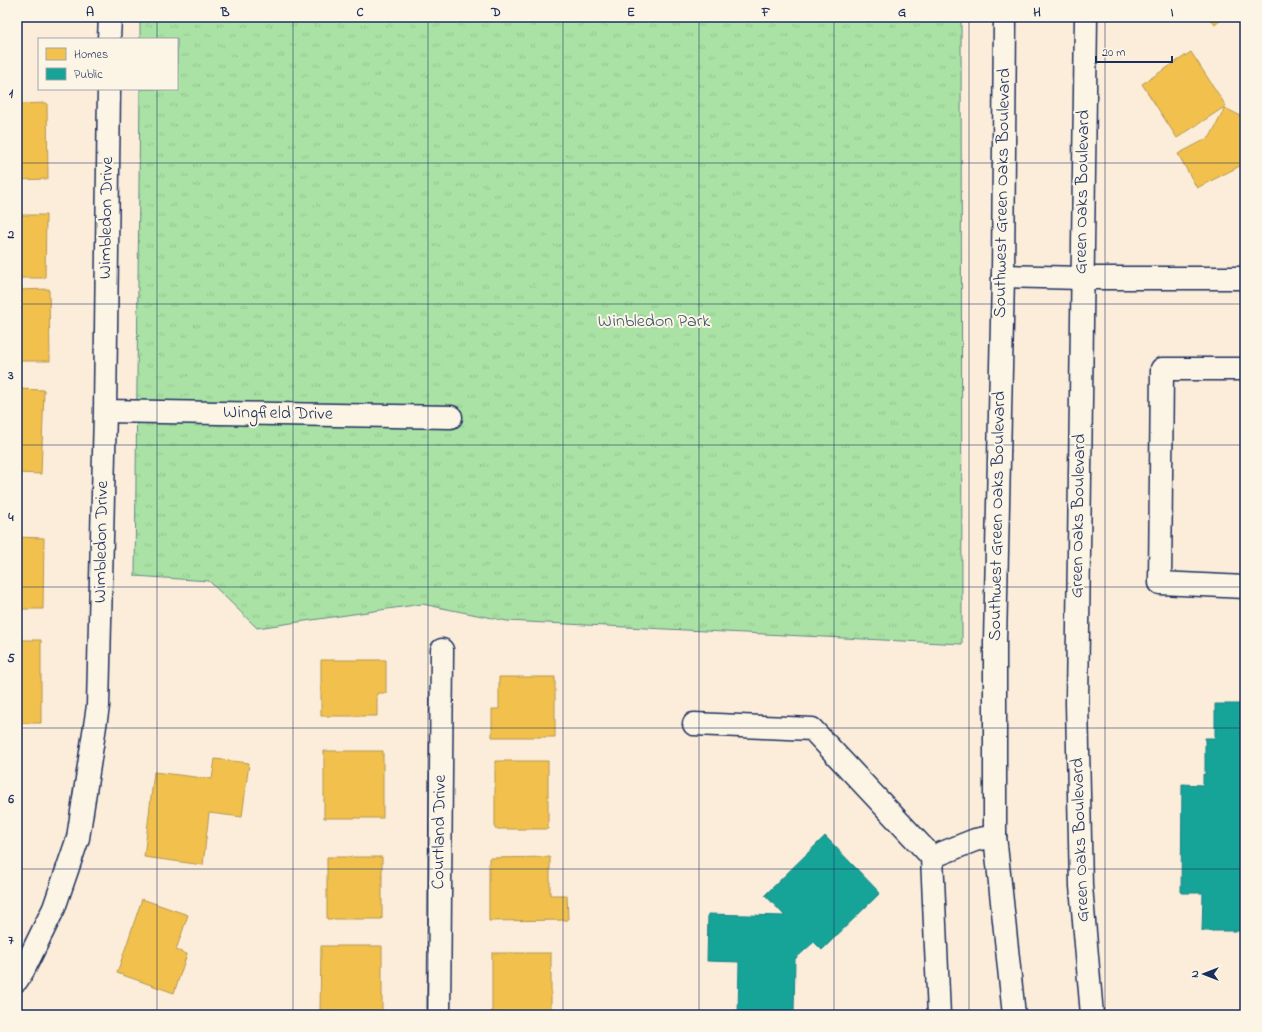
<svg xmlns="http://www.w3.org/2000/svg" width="1262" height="1032" viewBox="0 0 1262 1032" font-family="'Indie Flower',sans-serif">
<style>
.park{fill:url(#park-tufts);stroke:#628882}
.homes{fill:#f2c14e;stroke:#b29553}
.public{fill:#17a398;stroke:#188087}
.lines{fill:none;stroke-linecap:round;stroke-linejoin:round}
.minor-casing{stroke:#1b2f5e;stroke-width:25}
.major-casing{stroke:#1b2f5e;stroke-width:25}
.minor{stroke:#fcf5e5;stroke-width:22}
.major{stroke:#fcf5e5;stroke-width:22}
.grid{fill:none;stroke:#1b2f5e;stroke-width:1;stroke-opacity:0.55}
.labels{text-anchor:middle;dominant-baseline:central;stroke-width:4;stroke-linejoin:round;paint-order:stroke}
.street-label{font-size:18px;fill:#1b2f5e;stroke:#fcf5e5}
.park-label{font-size:18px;fill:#38536c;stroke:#fcf5e5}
.neatline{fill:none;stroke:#1b2f5e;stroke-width:1.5}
.grid-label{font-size:13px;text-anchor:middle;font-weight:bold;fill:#1b2f5e}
</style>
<defs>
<pattern id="park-tufts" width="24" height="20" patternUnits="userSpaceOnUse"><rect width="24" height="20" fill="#aae2a5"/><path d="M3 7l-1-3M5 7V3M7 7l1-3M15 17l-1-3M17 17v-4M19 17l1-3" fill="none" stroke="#92c290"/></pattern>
</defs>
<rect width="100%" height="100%" fill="#fcedda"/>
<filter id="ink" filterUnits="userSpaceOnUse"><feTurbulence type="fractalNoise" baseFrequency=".025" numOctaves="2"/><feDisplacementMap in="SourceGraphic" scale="8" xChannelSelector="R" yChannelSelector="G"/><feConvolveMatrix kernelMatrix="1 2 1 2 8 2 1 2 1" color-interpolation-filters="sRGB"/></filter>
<g filter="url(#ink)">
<path class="park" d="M 140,17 L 961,17 L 962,644 L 507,621 L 422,604 L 257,628 L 209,581 L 135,576 L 140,89 L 177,89 L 177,39 L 140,39 Z"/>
<path class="homes" d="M 1208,17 L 1224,17 L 1215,25 Z
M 1191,52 L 1226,106 L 1177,138 L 1142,84 Z
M 47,103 L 48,179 L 17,180 L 17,104 Z
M 1225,108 L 1245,118 L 1245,166 L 1240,166 L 1197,188 L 1178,154 L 1210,137 Z
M 17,215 L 46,215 L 45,278 L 17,278 Z
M 49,289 L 50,361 L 17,361 L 17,290 Z
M 17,389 L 44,390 L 41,474 L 17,473 Z
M 17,537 L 44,538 L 43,609 L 17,609 Z
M 17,640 L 41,640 L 41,723 L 17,723 Z
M 321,660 L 386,660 L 386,693 L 377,693 L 377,716 L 321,716 Z
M 499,677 L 555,677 L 555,737 L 492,737 L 492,709 L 499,709 Z
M 324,751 L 383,751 L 383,818 L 324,818 Z
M 215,759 L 249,763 L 242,817 L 209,813 L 203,865 L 144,857 L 154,772 L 212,779 Z
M 495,761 L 548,761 L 548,829 L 495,829 Z
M 327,857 L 382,857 L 382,919 L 327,919 Z
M 550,857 L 550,895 L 567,895 L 568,920 L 489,921 L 489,858 Z
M 142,899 L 188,915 L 176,950 L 187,954 L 174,993 L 117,973 Z
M 321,946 L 382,946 L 382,1011 L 320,1011 Z
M 492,953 L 551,953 L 551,1013 L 492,1013 Z"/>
<path class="public" d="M 1215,704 L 1245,704 L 1245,931 L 1202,931 L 1203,893 L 1181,893 L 1182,784 L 1203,785 L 1203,774 L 1205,775 L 1205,738 L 1215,738 Z
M 825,836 L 880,893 L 822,950 L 814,942 L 795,959 L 794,1015 L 738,1015 L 739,962 L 707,961 L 708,914 L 785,916 L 765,895 Z"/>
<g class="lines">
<g class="minor-casing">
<path id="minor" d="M 109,39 L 110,17
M 1003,276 L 1081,278 L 1245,278
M 1245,369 L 1162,369 L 1160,583 L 1245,587
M 105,411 L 451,417
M 694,724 L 812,729 L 932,857
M 17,980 L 24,969 L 54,908 L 78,838 L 98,706 L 105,411 L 109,89
M 439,1015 L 442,650
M 939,1015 L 932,857 L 975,840 L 995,836"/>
</g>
<g class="major-casing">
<path id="major" d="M 1005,17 L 1003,276 L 995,642 L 995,836 L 1014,1015
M 1086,17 L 1077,703 L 1081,886 L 1092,1015"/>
</g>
<use href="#minor" class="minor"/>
<use href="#major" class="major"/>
</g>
</g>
<path class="grid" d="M 157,17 L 157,39M 293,17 L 293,1015M 428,17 L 428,1015M 563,17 L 563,1015M 699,17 L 699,1015M 834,17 L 834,1015M 969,17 L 969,1015M 1105,17 L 1105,1015M 157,89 L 157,1015M 17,163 L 1245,163M 17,304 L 1245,304M 17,445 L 1245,445M 17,587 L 1245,587M 17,728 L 1245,728M 17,869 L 1245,869"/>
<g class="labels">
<g class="street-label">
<text transform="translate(1083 192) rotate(-89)">Green Oaks Boulevard</text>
<text transform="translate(1003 193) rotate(-89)">Southwest Green Oaks Boulevard</text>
<text transform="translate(107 218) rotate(-89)">Wimbledon Drive</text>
<text transform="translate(278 414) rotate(1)">Wingfield Drive</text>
<text transform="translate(998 516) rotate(-89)">Southwest Green Oaks Boulevard</text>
<text transform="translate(1079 516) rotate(-89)">Green Oaks Boulevard</text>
<text transform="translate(102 542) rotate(-89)">Wimbledon Drive</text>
<text transform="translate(440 832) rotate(-89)">Courtland Drive</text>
<text transform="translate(1081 840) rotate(-92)">Green Oaks Boulevard</text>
</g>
<g class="park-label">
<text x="654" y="322">Winbledon Park</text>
</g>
</g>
<rect width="1262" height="1032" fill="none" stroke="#fcf5e5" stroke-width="44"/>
<rect x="38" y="38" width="140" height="52" fill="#fcf5e5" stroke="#a2a6af"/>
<rect x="46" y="48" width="20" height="12" fill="#f2c14e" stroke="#a2a6af"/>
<text x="74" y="58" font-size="12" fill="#1b2f5e">Homes</text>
<rect x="46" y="68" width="20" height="12" fill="#17a398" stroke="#a2a6af"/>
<text x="74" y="78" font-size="12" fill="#1b2f5e">Public</text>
<g transform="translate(1204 974) rotate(270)" stroke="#fcf5e5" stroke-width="3" paint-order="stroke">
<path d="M0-3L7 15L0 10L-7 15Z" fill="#1b2f5e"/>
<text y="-6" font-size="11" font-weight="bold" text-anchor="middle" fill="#1b2f5e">N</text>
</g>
<path d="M1096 56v6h76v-6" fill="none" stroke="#1b2f5e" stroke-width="2"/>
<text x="1102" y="56" font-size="12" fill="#1b2f5e" stroke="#fcf5e5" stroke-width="3" paint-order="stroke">20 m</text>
<rect x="22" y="22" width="1218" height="988" class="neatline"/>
<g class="grid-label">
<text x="90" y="16">A</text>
<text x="225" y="16">B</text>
<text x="360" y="16">C</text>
<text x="496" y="16">D</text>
<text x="631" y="16">E</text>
<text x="766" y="16">F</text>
<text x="902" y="16">G</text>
<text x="1037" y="16">H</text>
<text x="1172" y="16">I</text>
<text x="11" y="97">1</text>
<text x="11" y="238">2</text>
<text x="11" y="379">3</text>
<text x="11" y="521">4</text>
<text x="11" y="662">5</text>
<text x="11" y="803">6</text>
<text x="11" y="944">7</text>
</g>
</svg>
